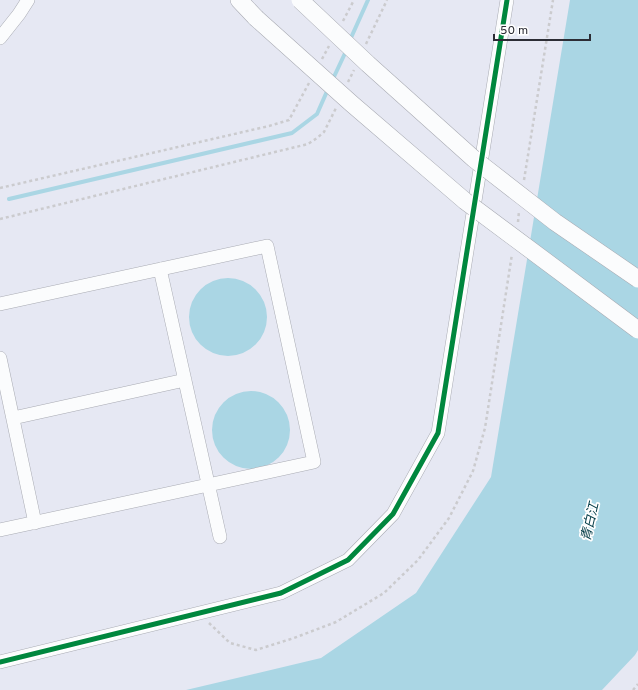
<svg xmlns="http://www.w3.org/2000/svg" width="638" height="690" viewBox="0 0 638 690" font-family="Overpass,'Noto Sans SC',sans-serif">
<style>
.water{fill:#aad6e4}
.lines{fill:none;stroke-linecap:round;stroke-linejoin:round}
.stream{stroke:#aad6e4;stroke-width:4}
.minor-casing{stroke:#a9abb3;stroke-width:14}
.major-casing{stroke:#a9abb3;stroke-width:18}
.path{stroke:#cbcbce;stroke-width:2.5;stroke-dasharray:3 3;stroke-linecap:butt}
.minor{stroke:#fbfcfd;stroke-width:13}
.major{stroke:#fbfcfd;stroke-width:17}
.major-bridge-casing{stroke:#a9abb3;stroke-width:18;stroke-linecap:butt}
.major-bridge{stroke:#fbfcfd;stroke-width:17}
.cycleway-casing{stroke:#fff;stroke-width:8}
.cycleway{stroke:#00873e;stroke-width:5}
.labels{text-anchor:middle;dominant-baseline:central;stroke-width:3.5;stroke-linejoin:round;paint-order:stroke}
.water-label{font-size:13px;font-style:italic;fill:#003a45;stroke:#fff}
</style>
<rect width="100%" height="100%" fill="#e6e8f3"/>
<path class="water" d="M 570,0 L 638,0 L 638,650 L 635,655 L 602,690 L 186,690 L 321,658 L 416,593 L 491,477 Z
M189 317a39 39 0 1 1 78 0a39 39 0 1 1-78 0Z
M212 430a39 39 0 1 1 78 0a39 39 0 1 1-78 0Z"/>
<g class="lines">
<path class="stream" d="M 350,40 L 368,0
M 332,81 L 347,49
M 9,199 L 292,133 L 317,114 L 328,89"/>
<g class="minor-casing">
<path id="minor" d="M 0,38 L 19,14 L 28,0
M 160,269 L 220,537
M 0,304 L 267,246 L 314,462 L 0,530
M 0,358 L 35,523
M 13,418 L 185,380
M 0,662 L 281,593 L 348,560 L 393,514 L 438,433 L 507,0"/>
</g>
<g class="major-casing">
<path id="major" d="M 239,0 L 256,18"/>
</g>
<path class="path" d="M 343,21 L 354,0
M 366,44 L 387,0
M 322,59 L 329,46
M 348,82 L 354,70
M 524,180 L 553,0
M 0,188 L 269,126 L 289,120 L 309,83
M 0,219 L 308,144 L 317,138 L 324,132 L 336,108
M 518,222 L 519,211
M 209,623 L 230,643 L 256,650 L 294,638 L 336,622 L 384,593 L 418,560 L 449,518 L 473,471 L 485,428 L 512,254
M 633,690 L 638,684"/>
<use href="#minor" class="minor"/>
<use href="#major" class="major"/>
<g class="major-bridge-casing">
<path id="major-bridge" d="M 300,0 L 368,64 L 474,159 L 555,222 L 638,279
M 256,18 L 352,104 L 465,201 L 638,330"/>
</g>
<use href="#major-bridge" class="major-bridge"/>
<g class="cycleway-casing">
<path id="cycleway" d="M 0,662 L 281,593 L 348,560 L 393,514 L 438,433 L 507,0"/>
</g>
<use href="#cycleway" class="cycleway"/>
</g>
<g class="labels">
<g class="water-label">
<text transform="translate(591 522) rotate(-77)">青白江</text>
</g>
</g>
<path d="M494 34v6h96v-6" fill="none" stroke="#2c2d35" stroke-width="2"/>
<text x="500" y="34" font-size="12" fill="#2c2d35" stroke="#ffffff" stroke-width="3" paint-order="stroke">50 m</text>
</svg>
